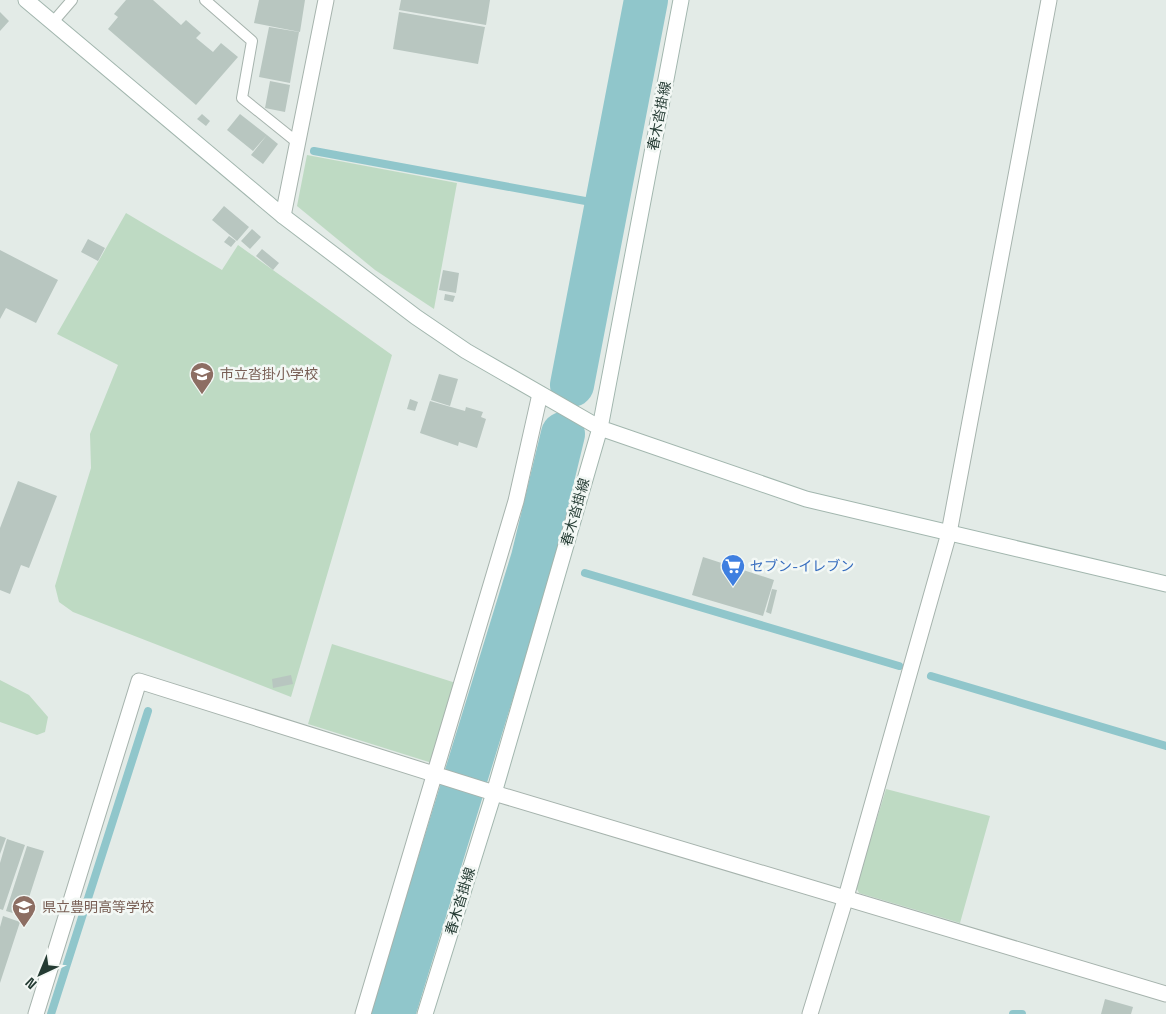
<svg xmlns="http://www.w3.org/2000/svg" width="1166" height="1014" viewBox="0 0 1166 1014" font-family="'Space Grotesk','Noto Sans JP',sans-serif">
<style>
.green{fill:#bedac3}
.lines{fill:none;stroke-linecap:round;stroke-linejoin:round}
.stream{stroke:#90c6cb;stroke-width:8}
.river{stroke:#90c6cb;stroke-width:44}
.building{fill:#b8c6c0}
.lane-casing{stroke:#a6b3ad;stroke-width:12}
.street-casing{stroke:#a6b3ad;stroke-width:17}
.secondary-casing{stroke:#a2b6ae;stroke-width:17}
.lane{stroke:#fff;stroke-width:10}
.street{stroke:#fff;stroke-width:15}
.secondary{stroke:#fff;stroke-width:15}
.labels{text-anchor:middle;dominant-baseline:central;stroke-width:5;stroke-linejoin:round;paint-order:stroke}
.street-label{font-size:14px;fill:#243b33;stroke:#f3f8f5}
.education-label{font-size:14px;fill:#785e54;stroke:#f3f8f5;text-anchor:start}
.shop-label{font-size:14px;fill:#366cbe;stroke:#f3f8f5;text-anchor:start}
</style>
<rect width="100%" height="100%" fill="#e3ebe7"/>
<path class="green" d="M 307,155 L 457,183 L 434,309 L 375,270 L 297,206 Z
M 126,213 L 222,270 L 238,245 L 392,355 L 291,697 L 73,612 L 59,602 L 55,586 L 91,468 L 90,434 L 118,365 L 57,334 Z
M 332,644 L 456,683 L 432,763 L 308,724 Z
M 0,680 L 29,695 L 48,717 L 45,732 L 37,735 L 0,722 Z
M 886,789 L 990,816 L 960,923 L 859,893 L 856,887 Z"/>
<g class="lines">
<path class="stream" d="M 314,151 L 607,205
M 533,558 L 546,561
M 585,573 L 899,666
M 931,676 L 1166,746
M 51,1014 L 148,711
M 1013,1014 L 1022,1014"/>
<path class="river" d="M 572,385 L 646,0
M 393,1014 L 533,558 L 563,434"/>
</g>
<path class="building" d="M 126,0 L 153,0 L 181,25 L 186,20 L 201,33 L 196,38 L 213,52 L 221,43 L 238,57 L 196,105 L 108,29 L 118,17 L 114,14 Z
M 259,0 L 305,0 L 300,32 L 254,23 Z
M 401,0 L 490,0 L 486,25 L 399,10 Z
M 0,12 L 9,21 L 0,31 Z
M 399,12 L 485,27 L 478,64 L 393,49 Z
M 269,27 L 299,32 L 290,83 L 259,77 Z
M 270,81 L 290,85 L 285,112 L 265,108 Z
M 202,114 L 210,121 L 206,126 L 197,119 Z
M 240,114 L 267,135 L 253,151 L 227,130 Z
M 267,135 L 278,144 L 263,164 L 251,155 Z
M 224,206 L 249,227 L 237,241 L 212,220 Z
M 252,229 L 261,237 L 250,249 L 241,241 Z
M 229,236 L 236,241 L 231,247 L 224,242 Z
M 88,239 L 105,248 L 98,261 L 81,252 Z
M 262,249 L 279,263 L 273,270 L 256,256 Z
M 0,250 L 58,280 L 36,323 L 6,308 L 0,319 Z
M 443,270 L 459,273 L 456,293 L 439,290 Z
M 445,294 L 455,296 L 453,302 L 444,300 Z
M 439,374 L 458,379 L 450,406 L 431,400 Z
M 410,399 L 418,402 L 415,411 L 407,409 Z
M 430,401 L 465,411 L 466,407 L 483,412 L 481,417 L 486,419 L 477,448 L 459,442 L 458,446 L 420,433 Z
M 18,481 L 57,496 L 29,568 L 21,565 L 10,594 L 0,590 L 0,528 Z
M 703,557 L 774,580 L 763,616 L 692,595 Z
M 772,589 L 777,590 L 771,614 L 766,612 Z
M 291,675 L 293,684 L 273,688 L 272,679 Z
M 0,836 L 6,838 L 0,854 Z
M 7,839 L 25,845 L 3,910 L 0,909 L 0,863 Z
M 27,846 L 44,851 L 23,916 L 6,911 Z
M 3,916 L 20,922 L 0,983 L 0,927 Z
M 1105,999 L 1133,1007 L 1131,1014 L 1101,1014 Z"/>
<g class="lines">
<g class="lane-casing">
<path id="lane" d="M 205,0 L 252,41 L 242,98 L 298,143
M 53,22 L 72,0"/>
</g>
<g class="street-casing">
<path id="street" d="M 283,216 L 326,0
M 36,1014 L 139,681 L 494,793 L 1166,994
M 363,1014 L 516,501 L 540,394
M 810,1014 L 846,897 L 949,533 L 1049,0"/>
</g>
<g class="secondary-casing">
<path id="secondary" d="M 26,0 L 283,216 L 416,317 L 466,351 L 600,428 L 806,499 L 1166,584
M 425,1014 L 494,793 L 600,428 L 681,0"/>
</g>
<use href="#lane" class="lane"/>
<use href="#street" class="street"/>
<use href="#secondary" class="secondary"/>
</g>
<defs>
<g id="school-pin" transform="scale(1.25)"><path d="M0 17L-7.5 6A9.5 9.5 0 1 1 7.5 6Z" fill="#8d6e63" stroke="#f3f8f5"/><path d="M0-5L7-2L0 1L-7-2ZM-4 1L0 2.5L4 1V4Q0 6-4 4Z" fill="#fff"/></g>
<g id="supermarket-pin" transform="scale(1.25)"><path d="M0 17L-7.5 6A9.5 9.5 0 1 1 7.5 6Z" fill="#3f7fe0" stroke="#f3f8f5"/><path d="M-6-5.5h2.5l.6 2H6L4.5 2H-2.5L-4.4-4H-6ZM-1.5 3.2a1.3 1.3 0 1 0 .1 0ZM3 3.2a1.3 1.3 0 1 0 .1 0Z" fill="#fff"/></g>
</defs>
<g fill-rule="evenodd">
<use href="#school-pin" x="202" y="374"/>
<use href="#supermarket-pin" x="733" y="566"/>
<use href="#school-pin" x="24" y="907"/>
</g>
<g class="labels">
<g class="street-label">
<text transform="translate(659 116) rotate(-79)">春木沓掛線</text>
<text transform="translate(575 512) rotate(-74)">春木沓掛線</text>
<text transform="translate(460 901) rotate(-73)">春木沓掛線</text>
</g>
<g class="education-label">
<text x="220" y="374">市立沓掛小学校</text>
<text x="42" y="907">県立豊明高等学校</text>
</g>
<g class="shop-label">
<text x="750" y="566">セブン-イレブン</text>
</g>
</g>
<g transform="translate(40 974) rotate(224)" stroke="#f3f8f5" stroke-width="4" paint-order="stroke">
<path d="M0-4L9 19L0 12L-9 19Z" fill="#243b33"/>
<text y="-8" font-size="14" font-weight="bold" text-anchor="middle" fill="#243b33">N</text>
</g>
</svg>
